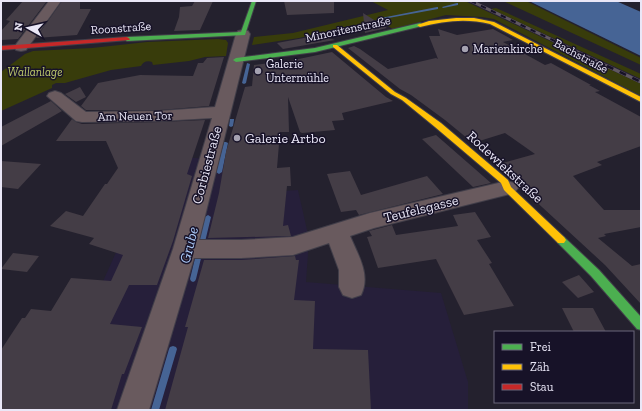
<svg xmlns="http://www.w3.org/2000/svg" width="642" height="411" viewBox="0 0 642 411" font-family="'Zilla Slab',serif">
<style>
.built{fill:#261f3a}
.green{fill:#383c0b}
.water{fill:#466495}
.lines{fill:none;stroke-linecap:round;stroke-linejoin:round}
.stream{fill:#466495;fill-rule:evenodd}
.building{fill:#443d46}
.street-casing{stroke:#413e49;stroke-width:2}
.fast-casing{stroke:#413e49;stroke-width:2}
.slow-casing{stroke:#413e49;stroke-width:2}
.jam-casing{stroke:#413e49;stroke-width:2}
.street{fill:#695a5e;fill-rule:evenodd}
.fast{fill:#4caf50;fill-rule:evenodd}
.slow{fill:#ffc107;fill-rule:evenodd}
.jam{fill:#c62828;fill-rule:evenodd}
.rail-far1-casing{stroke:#605861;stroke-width:3}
.rail-casing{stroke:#605861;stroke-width:3.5}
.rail-far1{stroke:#171228;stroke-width:2;stroke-dasharray:5.5;stroke-linecap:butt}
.rail{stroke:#171228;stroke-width:2.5;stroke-dasharray:7;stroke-linecap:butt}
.poi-dot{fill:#a5a2b1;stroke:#171228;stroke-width:1.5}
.labels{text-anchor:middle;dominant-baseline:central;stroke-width:3;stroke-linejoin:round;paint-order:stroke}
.far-street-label{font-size:12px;fill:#eae7f7;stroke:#171228}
.far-poi-label{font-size:12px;fill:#eae7f7;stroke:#171228;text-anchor:start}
.far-park-label{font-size:12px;font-style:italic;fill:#beca6b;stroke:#171228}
.poi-label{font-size:14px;fill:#eae7f7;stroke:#171228;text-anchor:start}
.street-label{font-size:14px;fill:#eae7f7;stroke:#171228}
.water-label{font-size:15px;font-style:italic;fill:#a9c7f5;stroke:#171228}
</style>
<rect width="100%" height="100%" fill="#24212e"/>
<path class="built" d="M 465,1 L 475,1 L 641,79 L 641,84 Z
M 159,157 L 196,158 L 253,162 L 268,192 L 298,190 L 309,239 L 306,282 L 441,293 L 468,382 L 468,410 L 45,410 Z"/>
<path class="green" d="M 371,1 L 465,1 L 641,84 L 641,96 L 494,19 L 482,17 L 446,15 L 393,29 L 377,20 L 299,38 L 252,45 L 254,37 L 293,33 L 388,10 Z
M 503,1 L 526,1 L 641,58 L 641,65 Z
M 496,8 L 641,74 L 641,79 L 491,9 Z
M 218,39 L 226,40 L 228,43 L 226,56 L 205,57 L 189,61 L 153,65 L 152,62 C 147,60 143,62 141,66 L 111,70 L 65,83 L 56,83 L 52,85 L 52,88 L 1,111 L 1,72 L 25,54 L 33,51 L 92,48 L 147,42 Z"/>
<path class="water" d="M 529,1 L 616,1 L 641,12 L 641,56 Z"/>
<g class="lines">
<path class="stream" d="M 457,3 L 458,3 L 458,5 L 443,8 L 442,7 Z
M 437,7 L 438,7 L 438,9 L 383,19 L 381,18 Z
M 247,63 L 250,64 L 246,83 L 244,84 L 242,83 Z
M 230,119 L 234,119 L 234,120 L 233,126 L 231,127 L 229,126 Z
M 224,142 L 226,142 L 228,143 L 222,172 L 219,174 L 216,172 Z
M 208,215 L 211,217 L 196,279 L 195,281 L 193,282 L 191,281 L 190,279 L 205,217 Z
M 173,346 L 176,347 L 177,349 L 159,410 L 151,410 L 169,349 L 170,347 Z"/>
</g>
<path class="building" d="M 23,1 L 47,1 L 18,39 L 1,40 L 1,31 L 10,21 L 6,20 Z
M 62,1 L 80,1 L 80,9 L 91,9 L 77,35 L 36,38 Z
M 195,1 L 213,1 L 200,30 L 174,31 L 179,17 L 180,7 L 192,6 Z
M 284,1 L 334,1 L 334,13 L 287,15 Z
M 363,13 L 387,28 L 365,33 Z
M 438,29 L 457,35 L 493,29 L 513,40 L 503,42 L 545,65 L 551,63 L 591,85 L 589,85 L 600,91 L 595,92 L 641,117 L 641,146 L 597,162 L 602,165 L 573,176 L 604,210 L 641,210 L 641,227 L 604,234 L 606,236 L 598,238 L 632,266 L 641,264 L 641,304 L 605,265 L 517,184 L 513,176 L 499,164 L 535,154 L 505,133 L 473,143 L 445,120 L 411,95 L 400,89 L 348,48 L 354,46 L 360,49 L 388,69 L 436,58 L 438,59 L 429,36 L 440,36 Z
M 320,35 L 335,40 L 283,49 L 277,43 Z
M 332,52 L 386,97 L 393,101 L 342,113 L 344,120 L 332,121 L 335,130 L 302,133 L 300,132 L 288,97 L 289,132 L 280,132 L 277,168 L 290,167 L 291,186 L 287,186 L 283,226 L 288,225 L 291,236 L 208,238 L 219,193 L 226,152 L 245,87 L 252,86 L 254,65 L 294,60 Z
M 224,57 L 209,106 L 160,110 L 86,110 L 81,106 L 98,83 L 140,75 L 193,76 L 198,63 L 203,63 L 207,58 Z
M 80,87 L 86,97 L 76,102 L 65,94 Z
M 51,101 L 62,111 L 1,146 L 1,127 Z
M 72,119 L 76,122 L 82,124 L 160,122 L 205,120 L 187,174 L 192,176 L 173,241 L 157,285 L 129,285 L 110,324 L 142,327 L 124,374 L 122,374 L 111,410 L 1,410 L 1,350 L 22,318 L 25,318 L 31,309 L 51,311 L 71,278 L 111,281 L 123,255 L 89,244 L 94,238 L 50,226 L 66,211 L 83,216 L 105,184 L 107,184 L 118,168 L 106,141 L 56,141 Z
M 436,135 L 491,183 L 473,187 L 422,139 Z
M 1,161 L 41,164 L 18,189 L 1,187 Z
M 350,171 L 361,195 L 427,176 L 443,194 L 359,215 L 356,210 L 341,212 L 327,174 Z
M 475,212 L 491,237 L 477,240 L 492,263 L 489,264 L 514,306 L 464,315 L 436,259 L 378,268 L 367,237 L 372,236 L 369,231 L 392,225 L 396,235 L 458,226 L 453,215 Z
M 13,253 L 39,256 L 27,272 L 1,269 Z
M 295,256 L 296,260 L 299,260 L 294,300 L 315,301 L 313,349 L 368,350 L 371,410 L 165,410 L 188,327 L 185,327 L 204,260 L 241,260 Z
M 579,275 L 594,292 L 578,298 L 562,282 Z
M 562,308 L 593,308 L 606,332 L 574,332 Z"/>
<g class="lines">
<g class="street-casing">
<path id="street" d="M 49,1 L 61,1 L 26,50 L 21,51 L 16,50 L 14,47 Z
M 243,30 L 248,31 L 250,34 L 199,240 L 241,240 L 293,237 L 370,213 L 507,181 L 514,183 L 518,188 L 514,193 L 374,228 L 350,236 C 358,255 371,275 361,295 L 352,298 L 343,295 L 339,287 L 339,270 L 329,243 L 293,255 L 241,258 L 194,258 L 149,410 L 117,410 L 173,249 L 212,118 L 160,121 L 82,122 L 76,121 L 47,96 L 49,93 L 55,91 L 61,93 L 86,112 L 160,111 L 215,107 L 236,34 L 238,31 Z"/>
</g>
<g class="fast-casing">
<path id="fast" d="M 252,1 L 256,1 L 245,35 L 127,41 L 124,39 L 127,37 L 241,32 Z
M 420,23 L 422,24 L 422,26 L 315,52 L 236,62 L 233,60 L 236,58 L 315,48 Z
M 561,236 L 564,237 L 599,270 L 641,317 L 641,330 L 637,329 L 591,276 L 558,243 L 556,240 L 558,237 Z"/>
</g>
<g class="slow-casing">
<path id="slow" d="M 456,18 L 474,18 L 494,22 L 641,97 L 641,102 L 490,24 C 466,18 444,21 420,27 L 417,25 L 429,21 Z
M 333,45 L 337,45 L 395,92 L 406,98 L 441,123 L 508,180 L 511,187 L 564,237 L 566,240 L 564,243 L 558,243 L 504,190 L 501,183 L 435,127 L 402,100 L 391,94 L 333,47 Z"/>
</g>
<g class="jam-casing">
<path id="jam" d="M 127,37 L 130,39 L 129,40 L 1,50 L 1,46 Z"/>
</g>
<use href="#street" class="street"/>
<use href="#fast" class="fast"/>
<use href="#slow" class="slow"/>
<use href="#jam" class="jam"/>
<g class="rail-far1-casing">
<path id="rail-far1" d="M 471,1 L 609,67"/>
</g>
<g class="rail-casing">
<path id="rail" d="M 607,66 L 641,82"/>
</g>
<use href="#rail-far1" class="rail-far1"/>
<use href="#rail" class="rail"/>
</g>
<g class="poi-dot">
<circle cx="465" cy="49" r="4"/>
<circle cx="258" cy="71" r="4"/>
<circle cx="237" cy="138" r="4"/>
</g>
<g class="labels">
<g class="far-street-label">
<text transform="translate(121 28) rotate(-4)">Roonstraße</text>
<text transform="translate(348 29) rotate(-12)">Minoritenstraße</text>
<text transform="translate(581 56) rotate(28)">Bachstraße</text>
<text transform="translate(135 116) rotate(-1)">Am Neuen Tor</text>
</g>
<g class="far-poi-label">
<text x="473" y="49">Marienkirche</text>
<text x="266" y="64">Galerie<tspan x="266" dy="14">Untermühle</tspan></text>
</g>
<g class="far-park-label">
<text x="35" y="72">Wallanlage</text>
</g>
<g class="poi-label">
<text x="245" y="138">Galerie Artbo</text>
</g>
<g class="street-label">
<text transform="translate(207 165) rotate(-75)">Corbiestraße</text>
<text transform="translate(505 167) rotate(43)">Rodewiekstraße</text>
<text transform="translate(421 209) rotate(-14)">Teufelsgasse</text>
</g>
<g class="water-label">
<text transform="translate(189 245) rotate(-76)">Grube</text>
</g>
</g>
<rect width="642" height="411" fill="none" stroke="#eae7f7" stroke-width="4"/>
<rect x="494" y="331" width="140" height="72" fill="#171228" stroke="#6b677b"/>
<rect x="502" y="344" width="20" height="6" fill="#4caf50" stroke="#6b677b"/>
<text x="530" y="351" font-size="12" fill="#eae7f7">Frei</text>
<rect x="502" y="364" width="20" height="6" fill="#ffc107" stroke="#6b677b"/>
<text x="530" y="371" font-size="12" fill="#eae7f7">Zäh</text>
<rect x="502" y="384" width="20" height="6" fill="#c62828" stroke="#6b677b"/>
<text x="530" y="391" font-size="12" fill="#eae7f7">Stau</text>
<g transform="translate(28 28) rotate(278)" stroke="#171228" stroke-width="3" paint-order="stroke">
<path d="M0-3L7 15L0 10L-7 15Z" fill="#eae7f7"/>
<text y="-6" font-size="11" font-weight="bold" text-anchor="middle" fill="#eae7f7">N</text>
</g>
</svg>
